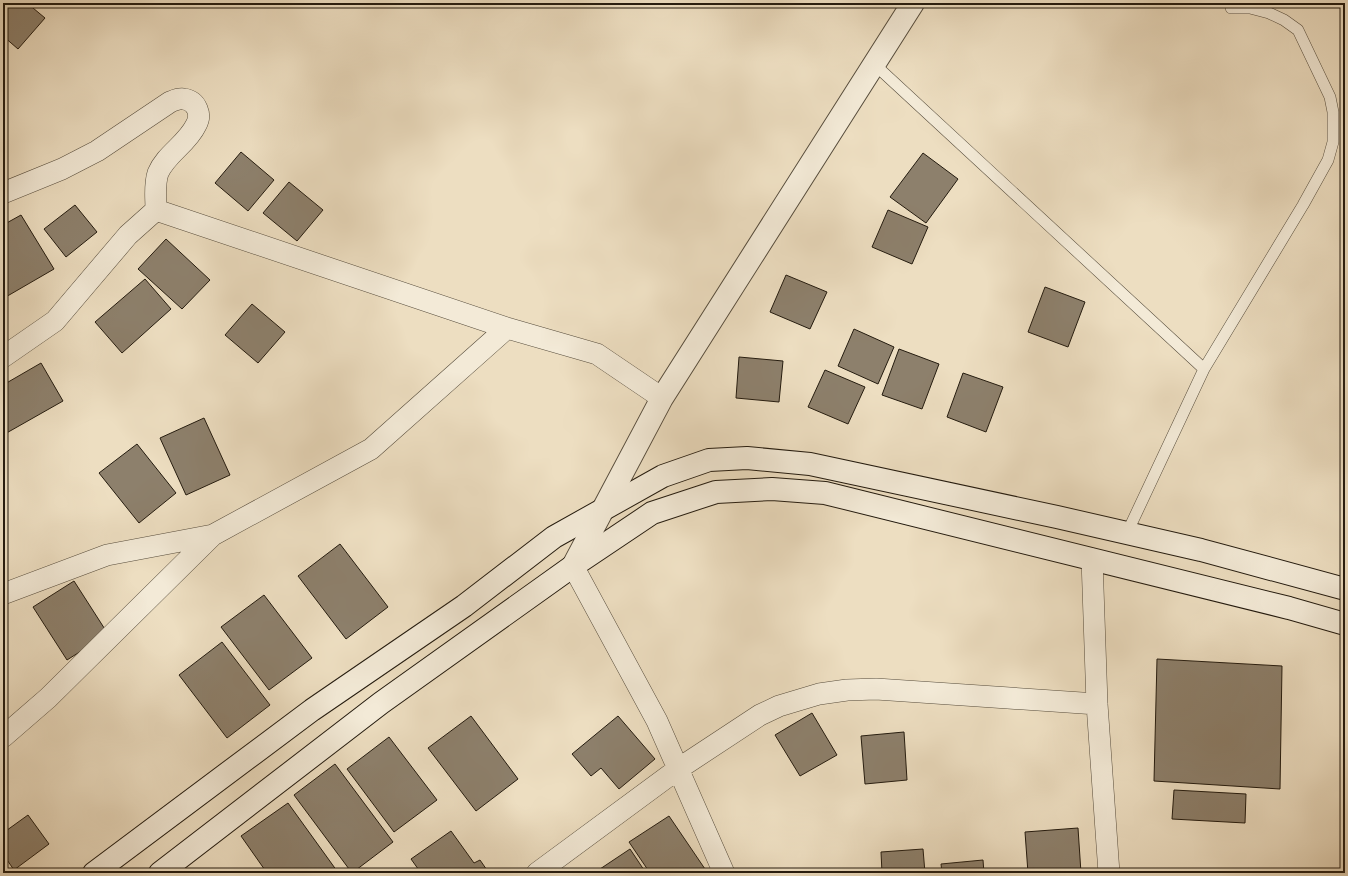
<svg xmlns="http://www.w3.org/2000/svg" width="1348" height="876" viewBox="0 0 1348 876" font-family="'IM FELL English',serif">
<style>
.building{fill:#8d806c;stroke:#241b0f}
.lines{fill:none;stroke-linecap:round;stroke-linejoin:round}
.service-casing{stroke:#564c3c;stroke-width:12}
.minor-casing{stroke:#564c3c;stroke-width:22}
.tertiary-casing{stroke:#564c3c;stroke-width:24}
.secondary-casing{stroke:#241b0f;stroke-width:24}
.service{stroke:#f3ead7;stroke-width:11}
.minor{stroke:#f3ead7;stroke-width:21}
.tertiary{stroke:#f3ead7;stroke-width:22}
.secondary{stroke:#f3ead7;stroke-width:22}
</style>
<rect width="100%" height="100%" fill="#eddec1"/>
<filter id="stains"><feTurbulence type="fractalNoise" baseFrequency=".005" numOctaves="4"/><feColorMatrix values="0 0 0 0 .2 0 0 0 0 .09 0 0 0 0 .02 0 0 0 .5 -.17"/></filter>
<radialGradient id="worn" r=".72"><stop offset=".6" stop-color="#630" stop-opacity="0"/><stop offset="1" stop-color="#630" stop-opacity=".3"/></radialGradient>
<path class="building" d="M 3,3 L 27,3 L 45,18 L 18,49 L 3,36 Z
M 241,152 L 274,180 L 248,211 L 215,183 Z
M 923,153 L 958,179 L 926,223 L 890,197 Z
M 289,182 L 323,210 L 297,241 L 263,213 Z
M 75,205 L 97,232 L 66,257 L 44,229 Z
M 888,210 L 928,227 L 912,264 L 872,247 Z
M 21,215 L 54,269 L 4,298 L 3,225 Z
M 166,239 L 210,280 L 182,309 L 138,269 Z
M 786,275 L 827,292 L 810,329 L 770,312 Z
M 145,279 L 171,309 L 122,353 L 95,322 Z
M 1045,287 L 1085,302 L 1068,347 L 1028,332 Z
M 252,304 L 285,332 L 258,363 L 225,335 Z
M 854,329 L 894,347 L 878,384 L 838,366 Z
M 899,349 L 939,364 L 922,409 L 882,395 Z
M 739,357 L 783,361 L 779,402 L 736,398 Z
M 41,363 L 63,401 L 3,435 L 3,385 Z
M 825,370 L 865,387 L 848,424 L 808,407 Z
M 963,373 L 1003,387 L 986,432 L 947,417 Z
M 204,418 L 230,475 L 186,495 L 160,438 Z
M 137,444 L 176,493 L 139,523 L 99,473 Z
M 340,544 L 388,607 L 346,639 L 298,576 Z
M 74,581 L 108,634 L 67,660 L 33,607 Z
M 264,595 L 312,658 L 269,690 L 221,627 Z
M 222,642 L 270,705 L 227,738 L 179,675 Z
M 1157,659 L 1282,666 L 1280,789 L 1154,781 Z
M 812,713 L 837,755 L 800,776 L 775,735 Z
M 471,716 L 518,779 L 476,811 L 428,748 Z
M 618,716 L 655,759 L 619,789 L 601,768 L 591,776 L 572,754 Z
M 904,732 L 907,780 L 865,784 L 861,736 Z
M 389,737 L 437,800 L 394,832 L 347,769 Z
M 335,764 L 393,842 L 352,873 L 294,795 Z
M 1174,790 L 1246,794 L 1245,823 L 1172,819 Z
M 288,803 L 337,871 L 334,873 L 267,873 L 241,836 Z
M 28,815 L 49,844 L 14,870 L 3,854 L 3,833 Z
M 669,816 L 705,869 L 699,873 L 650,873 L 629,842 Z
M 1078,828 L 1081,873 L 1028,873 L 1025,832 Z
M 451,831 L 474,863 L 480,860 L 489,873 L 421,873 L 411,859 Z
M 630,849 L 646,873 L 594,873 Z
M 923,849 L 925,873 L 882,873 L 881,852 Z
M 983,860 L 984,873 L 942,873 L 941,864 Z"/>
<g class="lines">
<g class="service-casing">
<path id="service" d="M 873,63 L 1204,369
M 1127,533 L 1204,369 L 1303,205 L 1328,160 L 1333,142 L 1333,112 L 1330,97 L 1298,30 L 1284,20 L 1269,13 L 1250,8 L 1231,8"/>
</g>
<g class="minor-casing">
<path id="minor" d="M 3,193 L 62,169 L 97,151 L 170,102 C 175,100 179,98 184,99 C 197,101 202,115 196,125 C 187,144 166,154 158,173 C 154,185 156,198 156,210
M 3,357 L 55,321 L 128,235 L 156,210 L 507,328 L 597,354 L 662,398
M 1092,559 L 1097,704 L 1109,873
M 573,566 L 657,721 L 724,873
M 3,594 L 107,555 L 213,535
M 3,737 L 48,698 L 213,535 L 371,449 L 507,328
M 537,873 L 678,769 L 760,715 L 779,706 L 819,694 L 847,690 L 876,689 L 1097,704"/>
</g>
<g class="tertiary-casing">
<path id="tertiary" d="M 573,566 L 662,398 L 913,3"/>
</g>
<g class="secondary-casing">
<path id="secondary" d="M 94,873 L 312,710 L 464,606 L 554,537 L 663,476 L 709,460 L 747,458 L 810,464 L 1057,517 L 1201,550 L 1345,589
M 160,873 L 381,703 L 573,566 L 652,513 L 716,492 L 772,489 L 825,493 L 1289,608 L 1345,624"/>
</g>
<use href="#service" class="service"/>
<use href="#minor" class="minor"/>
<use href="#tertiary" class="tertiary"/>
<use href="#secondary" class="secondary"/>
</g>
<rect width="1348" height="876" fill="none" stroke="#eddec1" stroke-width="16"/>
<rect x="4" y="4" width="1340" height="868" fill="none" stroke="#241b0f" stroke-width="2"/>
<rect x="8" y="8" width="1332" height="860" fill="none" stroke="#241b0f"/>
<rect width="100%" height="100%" filter="url(#stains)"/>
<rect width="100%" height="100%" fill="url(#worn)"/>
</svg>
